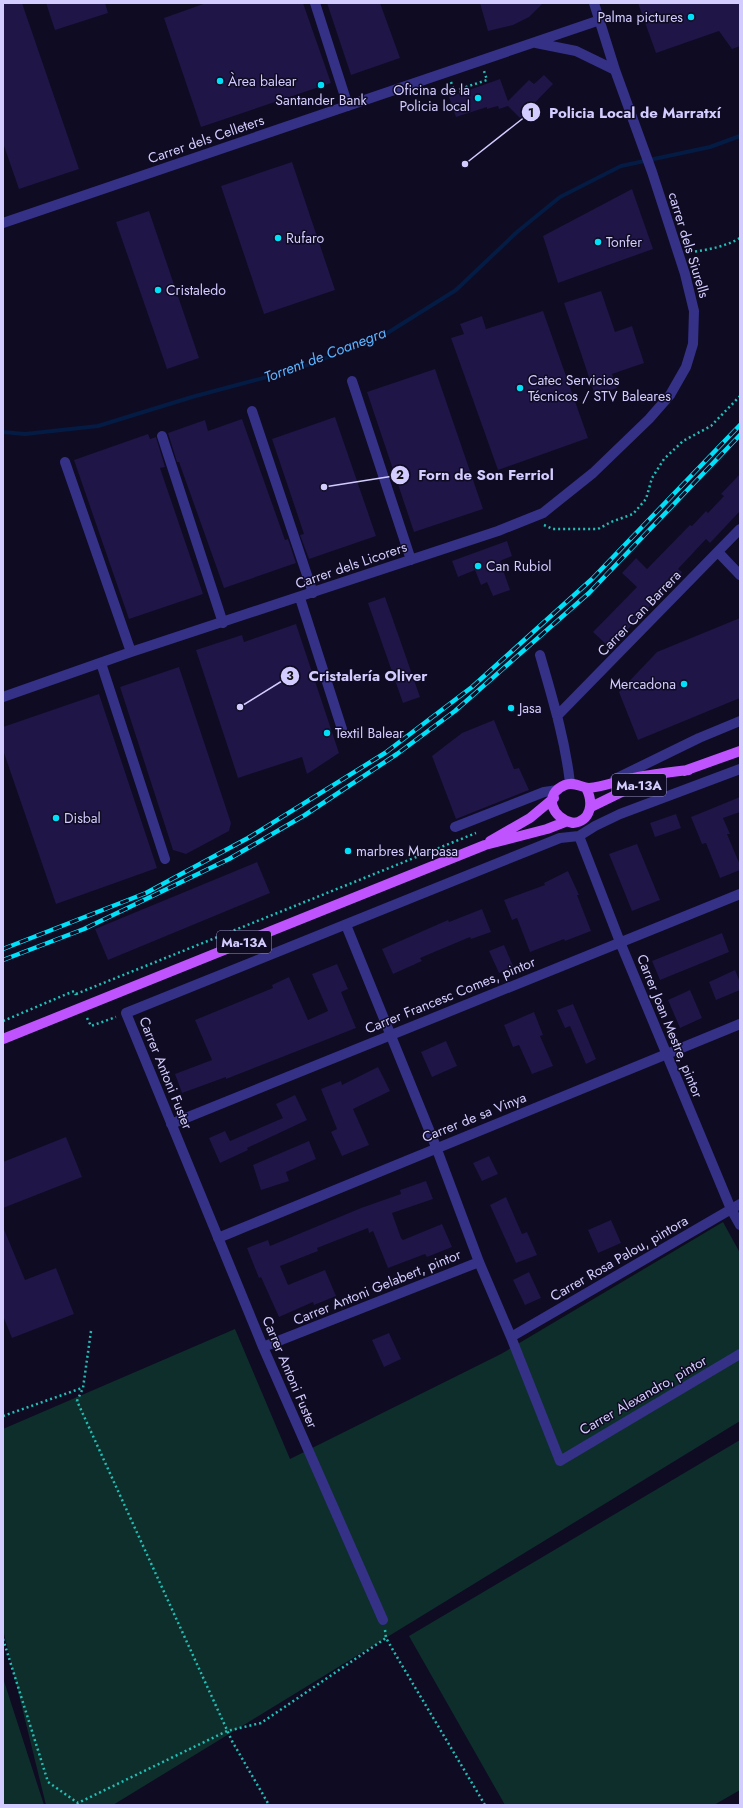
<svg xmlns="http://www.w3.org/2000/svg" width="743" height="1808" viewBox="0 0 743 1808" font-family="Jost,sans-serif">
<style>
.green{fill:#0e2e2c}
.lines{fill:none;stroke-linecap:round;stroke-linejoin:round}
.stream{stroke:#041b43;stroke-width:4}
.building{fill:#1f1546}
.path{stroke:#21bfb5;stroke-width:2.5;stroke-dasharray:2 3;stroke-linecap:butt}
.minor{stroke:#343187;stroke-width:10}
.major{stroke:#bf54ff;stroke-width:10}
.rail-casing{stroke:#00e0f8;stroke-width:4.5}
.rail{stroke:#0f0b23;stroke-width:3;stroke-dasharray:9;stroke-linecap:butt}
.poi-dot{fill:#00e0f8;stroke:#0f0b23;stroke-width:1.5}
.labels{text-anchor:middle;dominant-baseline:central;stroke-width:3;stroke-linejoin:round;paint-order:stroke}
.shield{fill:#0f0b23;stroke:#9893bd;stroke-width:1}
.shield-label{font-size:13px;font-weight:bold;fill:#d3cdff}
.poi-label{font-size:14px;fill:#d3cdff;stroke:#0f0b23;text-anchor:start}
.street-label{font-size:14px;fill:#d3cdff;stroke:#0f0b23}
.water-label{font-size:15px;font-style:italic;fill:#5bb4ff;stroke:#0f0b23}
.leader{fill:none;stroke:#d3cdff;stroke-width:1.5}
.callout-dot{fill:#d3cdff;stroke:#0f0b23;stroke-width:1.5}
.mark-label{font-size:12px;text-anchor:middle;font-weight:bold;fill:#111}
.callout-label{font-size:15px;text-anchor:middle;font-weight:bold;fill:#d3cdff;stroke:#0f0b23;stroke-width:3;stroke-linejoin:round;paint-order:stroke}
</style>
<rect width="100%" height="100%" fill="#0f0b23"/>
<path class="green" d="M 723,1222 L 740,1253 L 740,1421 L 113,1805 L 46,1805 L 3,1630 L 3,1429 L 235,1329 L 290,1459 L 501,1354 Z
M 740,1440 L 740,1790 L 714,1805 L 505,1805 L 409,1636 Z
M 3,1678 L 44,1805 L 3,1805 Z"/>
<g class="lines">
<path class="stream" d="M 3,432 L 25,434 L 98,426 L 192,397 L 297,369 L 381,337 L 456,290 L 517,232 L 560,197 L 621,166 L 710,147 L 740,136"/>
</g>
<path class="building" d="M 3,3 L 22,3 L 79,169 L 19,189 L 3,143 Z
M 46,3 L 105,3 L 108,13 L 55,30 Z
M 206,3 L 303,3 L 331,83 L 201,127 L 164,18 Z
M 327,3 L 380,3 L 400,58 L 351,75 Z
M 480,3 L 543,3 L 529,17 L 513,25 L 488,31 Z
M 638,3 L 740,3 L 740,46 L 732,49 L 719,31 L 656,53 Z
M 544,75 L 553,84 L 520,118 L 508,106 L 499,109 L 498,106 L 487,109 L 487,107 L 456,117 L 449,97 L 500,79 L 508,101 L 529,80 L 534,84 Z
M 292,162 L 335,290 L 264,314 L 221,186 Z
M 632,189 L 653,249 L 558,283 L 543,236 Z
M 149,211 L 199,358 L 167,369 L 116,222 Z
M 601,291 L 615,332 L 632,326 L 644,363 L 612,374 L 617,388 L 595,395 L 564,303 Z
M 543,311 L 588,438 L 498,470 L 451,338 L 464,334 L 460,324 L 482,316 L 486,329 Z
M 435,369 L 483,509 L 414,532 L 367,392 Z
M 335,417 L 376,536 L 309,559 L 300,535 L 304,534 L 272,439 Z
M 242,419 L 285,540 L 288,539 L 296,563 L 224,588 L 179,462 L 177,462 L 168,433 L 205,420 L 208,431 Z
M 148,434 L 150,439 L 156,437 L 165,467 L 160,468 L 203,594 L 129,619 L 74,460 Z
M 740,474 L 740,511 L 710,543 L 706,539 L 678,569 L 682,572 L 610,648 L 593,632 L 637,587 L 622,573 L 636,558 L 647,569 L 690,525 L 692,526 L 706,511 L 708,513 L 724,496 L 721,494 Z
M 507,541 L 512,556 L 500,561 L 510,590 L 493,596 L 487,582 L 481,585 L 475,570 L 458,577 L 452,561 Z
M 385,597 L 420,697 L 403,703 L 368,603 Z
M 740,618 L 740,698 L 638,740 L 619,692 L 657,652 Z
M 296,624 L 339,753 L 307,774 L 302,757 L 238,778 L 196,650 L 242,635 L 244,642 Z
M 179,667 L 231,823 L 229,831 L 186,854 L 173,850 L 120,687 Z
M 99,694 L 157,868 L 56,904 L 3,750 L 3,727 Z
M 494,720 L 514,769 L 519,768 L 529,790 L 456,819 L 432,756 L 462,733 Z
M 740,797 L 740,812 L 723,818 L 730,834 L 727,834 L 740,865 L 740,870 L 720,878 L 706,843 L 702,844 L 691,817 Z
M 676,814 L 681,828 L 655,837 L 650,823 Z
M 637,844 L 660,900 L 632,911 L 609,854 Z
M 257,862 L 270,893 L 108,960 L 95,929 Z
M 568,871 L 579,895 L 577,895 L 591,931 L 565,941 L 564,939 L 530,952 L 517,918 L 512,920 L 504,900 L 545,885 L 544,883 Z
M 482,909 L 491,932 L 471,939 L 470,937 L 420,958 L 422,961 L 393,974 L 382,949 L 448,920 L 449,922 Z
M 722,933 L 729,952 L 660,980 L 652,961 Z
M 504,945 L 513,966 L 499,973 L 489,951 Z
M 337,964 L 348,989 L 341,992 L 356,1028 L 226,1079 L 226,1077 L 182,1093 L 175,1074 L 212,1060 L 195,1020 L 273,988 L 272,985 L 289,977 L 308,1020 L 328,1011 L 312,974 Z
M 735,970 L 740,982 L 740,990 L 716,1000 L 709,982 Z
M 690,990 L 702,1018 L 680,1028 L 668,1000 Z
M 573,1004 L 596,1059 L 586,1064 L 570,1026 L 565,1028 L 557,1010 Z
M 534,1012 L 543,1035 L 540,1036 L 553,1066 L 532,1074 L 519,1045 L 513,1047 L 504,1025 Z
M 446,1041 L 457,1066 L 432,1077 L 421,1052 Z
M 378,1067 L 390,1091 L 353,1109 L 369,1145 L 342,1156 L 331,1132 L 337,1129 L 321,1089 L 341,1081 L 342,1085 Z
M 295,1095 L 307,1120 L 247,1148 L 248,1150 L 220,1163 L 209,1138 L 225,1131 L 230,1141 L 283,1118 L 276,1104 Z
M 66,1137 L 82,1177 L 3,1208 L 3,1162 Z
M 309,1141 L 316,1159 L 286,1172 L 289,1181 L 261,1190 L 253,1165 Z
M 489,1156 L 498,1174 L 482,1181 L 473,1163 Z
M 426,1181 L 433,1199 L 392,1213 L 401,1238 L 403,1240 L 442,1224 L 452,1247 L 427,1257 L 425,1254 L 388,1268 L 373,1231 L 369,1233 L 368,1228 L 317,1248 L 318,1251 L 280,1266 L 288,1285 L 325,1270 L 336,1296 L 314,1305 L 313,1302 L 279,1317 L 261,1277 L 259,1278 L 247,1248 L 268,1240 L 270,1246 L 361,1208 L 401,1194 L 400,1190 Z
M 506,1197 L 522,1234 L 527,1232 L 537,1255 L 516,1263 L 490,1205 Z
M 611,1220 L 621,1243 L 598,1253 L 588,1230 Z
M 3,1227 L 25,1280 L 56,1268 L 74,1314 L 12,1338 L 3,1316 Z
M 529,1272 L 541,1298 L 525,1305 L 513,1280 Z
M 389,1333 L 401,1359 L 384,1367 L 372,1340 Z"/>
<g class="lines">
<path class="path" d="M 451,82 L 454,91 L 460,89
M 461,93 L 460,89 L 487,80 L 484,71
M 690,252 C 708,250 724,247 740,238
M 544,525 L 553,529 L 598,529 L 611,522 L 633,514 L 646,499 L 652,478 L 664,459 L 683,441 L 711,426 L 740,396
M 76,994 L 476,833
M 87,1018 L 91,1026 L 116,1017
M 3,1021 L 74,991 L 76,995
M 91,1331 L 83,1388 L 77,1401 L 232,1741 L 269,1805
M 3,1416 L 82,1388
M 385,1630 L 386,1638 L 397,1657 L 485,1805
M 3,1639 L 48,1782 L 78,1803 L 227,1731 L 261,1723 L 386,1638"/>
<path class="minor" d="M 315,3 L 348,106
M 536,43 L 576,51 L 615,70
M 3,223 L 600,20
M 352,381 L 411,560
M 252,411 L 313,593
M 162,436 L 223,623
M 65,462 L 131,652
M 718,552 L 740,575
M 300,598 L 342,729
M 540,655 C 552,697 565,739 570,783
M 101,663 L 165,859
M 3,697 L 131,652 L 498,531 L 543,513 L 593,473 L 649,419 L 670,395 L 686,367 L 693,344 L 694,311 L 685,274 L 652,172 L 615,70 L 594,3
M 557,716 L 740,529
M 615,779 L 699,738 L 740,721
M 455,827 L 544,792 L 558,790
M 579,836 L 620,942 L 731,1209 L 740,1225
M 346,925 L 436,1147 L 479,1262 L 511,1337 L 560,1461 L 740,1354
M 171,1124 L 740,894
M 218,1238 L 740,1024
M 511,1337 L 740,1204
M 263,1347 L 479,1262
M 383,1620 L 263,1347 L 126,1013 L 560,838 L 579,836 L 595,826 L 620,814 L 740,769"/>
<path class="major" d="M 684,771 L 740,751
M 586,788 C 594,803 591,821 573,823 C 551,818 543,794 565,785 C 575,781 581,788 589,788 C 604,787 619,780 634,778 C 652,774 671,772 689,770
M 591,807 L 636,785 L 655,780
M 490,841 L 530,818 L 554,798
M 3,1039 L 485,845 L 547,829 L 565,822"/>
<g class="rail-casing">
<path id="rail" d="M 3,949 L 146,893 L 248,838 L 385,753 L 472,687 L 592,579 L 740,425
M 3,960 L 84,929 L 229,859 L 305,815 L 397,754 L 455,711 L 589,593 L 740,435"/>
</g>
<use href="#rail" class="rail"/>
</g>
<g class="poi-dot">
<circle cx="691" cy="17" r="4"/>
<circle cx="220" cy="81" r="4"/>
<circle cx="321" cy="85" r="4"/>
<circle cx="478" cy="98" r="4"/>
<circle cx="278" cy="238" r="4"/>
<circle cx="598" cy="242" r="4"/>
<circle cx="158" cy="290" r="4"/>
<circle cx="520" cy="388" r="4"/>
<circle cx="478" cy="566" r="4"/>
<circle cx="684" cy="684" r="4"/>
<circle cx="511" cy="708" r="4"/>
<circle cx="327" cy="733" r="4"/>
<circle cx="56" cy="818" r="4"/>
<circle cx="348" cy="851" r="4"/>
</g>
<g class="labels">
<g class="shield">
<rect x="612" y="774" width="54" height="22" rx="3"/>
<rect x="217" y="931" width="54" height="22" rx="3"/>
</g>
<g class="shield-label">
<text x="639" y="785">Ma-13A</text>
<text x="244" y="942">Ma-13A</text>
</g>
<g class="poi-label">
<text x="683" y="17" text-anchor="end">Palma pictures</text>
<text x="228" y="81">Àrea balear</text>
<text x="470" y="90" text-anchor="end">Oficina de la<tspan x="470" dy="16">Policia local</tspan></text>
<text x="321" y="100" text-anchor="middle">Santander Bank</text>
<text x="286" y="238">Rufaro</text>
<text x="606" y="242">Tonfer</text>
<text x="166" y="290">Cristaledo</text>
<text x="528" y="380">Catec Servicios<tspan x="528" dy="16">Técnicos / STV Baleares</tspan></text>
<text x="486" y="566">Can Rubiol</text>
<text x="676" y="684" text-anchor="end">Mercadona</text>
<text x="519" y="708">Jasa</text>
<text x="335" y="733">Textil Balear</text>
<text x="64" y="818">Disbal</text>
<text x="356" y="851">marbres Marpasa</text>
</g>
<g class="street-label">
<text transform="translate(206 139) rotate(-19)">Carrer dels Celleters</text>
<text transform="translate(689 245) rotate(73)">carrer dels Siurells</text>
<text transform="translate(351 565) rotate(-19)">Carrer dels Licorers</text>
<text transform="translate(639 613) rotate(-46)">Carrer Can Barrera</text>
<text transform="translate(450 995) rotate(-22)">Carrer Francesc Comes, pintor</text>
<text transform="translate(670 1026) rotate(68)">Carrer Joan Mestre, pintor</text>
<text transform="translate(166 1073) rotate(68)">Carrer Antoni Fuster</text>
<text transform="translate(474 1117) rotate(-22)">Carrer de sa Vinya</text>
<text transform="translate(619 1258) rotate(-30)">Carrer Rosa Palou, pintora</text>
<text transform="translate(377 1287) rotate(-22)">Carrer Antoni Gelabert, pintor</text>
<text transform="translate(290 1372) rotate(67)">Carrer Antoni Fuster</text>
<text transform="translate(643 1395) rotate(-30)">Carrer Alexandro, pintor</text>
</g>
<g class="water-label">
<text transform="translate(325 355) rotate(-21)">Torrent de Coanegra</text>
</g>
</g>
<path class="leader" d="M465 164L531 112M324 487L400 475M240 707L290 676"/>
<g class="callout-dot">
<circle cx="465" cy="164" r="4"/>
<circle cx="324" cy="487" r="4"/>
<circle cx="240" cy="707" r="4"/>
<circle cx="531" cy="112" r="10"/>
<circle cx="400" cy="475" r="10"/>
<circle cx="290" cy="676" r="10"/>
</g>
<g class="mark-label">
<text x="531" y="117">1</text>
<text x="400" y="479">2</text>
<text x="290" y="680">3</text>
</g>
<g class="callout-label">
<text x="635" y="118">Policia Local de Marratxí</text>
<text x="486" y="480">Forn de Son Ferriol</text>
<text x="368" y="681">Cristalería Oliver</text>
</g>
<rect width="743" height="1808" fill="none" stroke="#d3cdff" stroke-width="8"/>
</svg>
